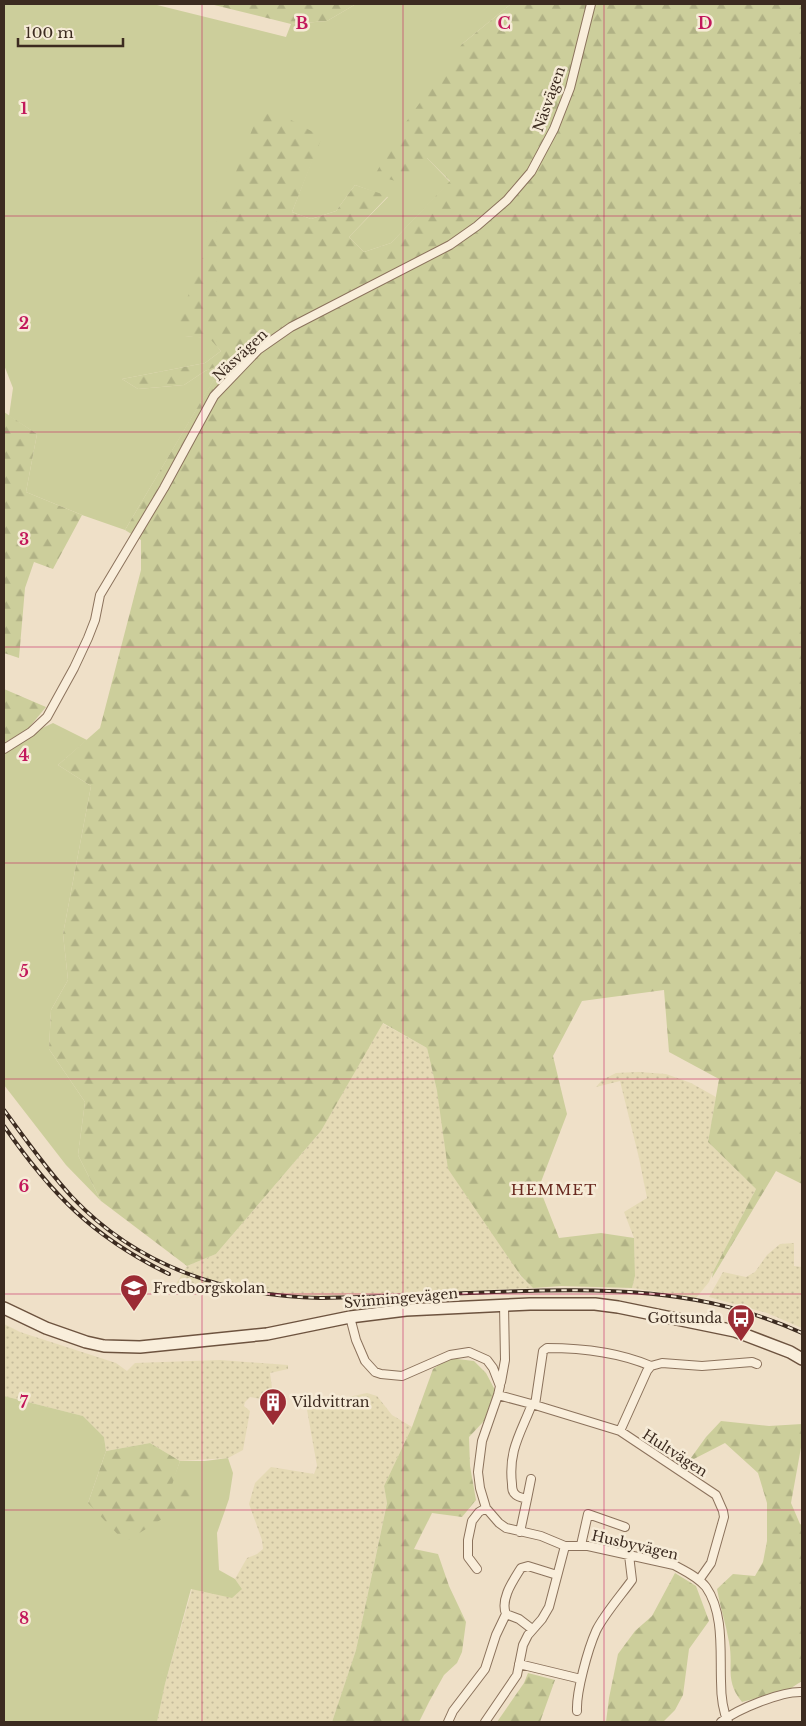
<svg xmlns="http://www.w3.org/2000/svg" width="806" height="1726" viewBox="0 0 806 1726" font-family="'Libre Baskerville',serif">
<style>
.farmland{fill:url(#farmland-dots)}
.green{fill:#ccce9b}
.forest{fill:url(#forest-firs)}
.lines{fill:none;stroke-linecap:round;stroke-linejoin:round}
.street-casing{stroke:#8b725c;stroke-width:10}
.secondary-casing{stroke:#6d533f;stroke-width:14}
.street{stroke:#f9eedb;stroke-width:8}
.secondary{stroke:#f9eedb;stroke-width:11}
.rail-casing{stroke:#3c2b20;stroke-width:4}
.rail{stroke:#f6ebd7;stroke-width:2;stroke-dasharray:5.5;stroke-linecap:butt}
.grid{fill:none;stroke:#c2185b;stroke-width:1;stroke-opacity:0.55}
.labels{text-anchor:middle;dominant-baseline:central;stroke-width:5;stroke-linejoin:round;paint-order:stroke}
.street-label{font-size:14px;fill:#3c2b20;stroke:#f6ebd7}
.poi-label{font-size:14px;fill:#3c2b20;stroke:#f6ebd7;text-anchor:start}
.neighbourhood-label{font-size:15px;letter-spacing:1px;fill:#69291f;stroke:#f6ebd7}
.grid-label{font-size:16px;text-anchor:middle;font-weight:bold;fill:#c2185b;stroke:#f6ebd7;stroke-width:5;stroke-linejoin:round;paint-order:stroke}
</style>
<defs>
<pattern id="farmland-dots" width="8" height="8" patternUnits="userSpaceOnUse" patternTransform="scale(1.25)"><rect width="8" height="8" fill="#e5dab5"/><path d="M2 2h.1M6 6h.1" fill="none" stroke="#c5bb9b" stroke-width="1.8" stroke-linecap="round"/></pattern>
<pattern id="forest-firs" width="22" height="20" patternUnits="userSpaceOnUse" patternTransform="scale(1.25)"><rect width="22" height="20" fill="#ccce9b"/><path d="M5 1l3.5 6h-7zM16 11l3.5 6h-7z" fill="#b0b185"/></pattern>
</defs>
<rect width="100%" height="100%" fill="#efe0c8"/>
<path class="farmland" d="M 382,1023 L 427,1048 L 437,1091 L 520,1276 L 533,1288 L 308,1297 L 232,1295 L 176,1284 L 187,1266 L 216,1254 L 321,1131 Z
M 639,1072 L 666,1074 L 691,1083 L 716,1097 L 708,1142 L 756,1189 L 713,1272 L 709,1282 L 696,1298 L 632,1288 L 635,1276 L 634,1238 L 624,1212 L 647,1198 L 639,1158 L 620,1081 L 596,1087 L 602,1080 L 616,1073 Z
M 794,1243 L 794,1266 L 802,1267 L 802,1328 L 767,1313 L 709,1297 L 723,1272 L 746,1277 L 755,1272 L 767,1255 L 780,1244 Z
M 4,1324 L 20,1332 L 116,1363 L 127,1371 L 135,1363 L 220,1360 L 288,1365 L 288,1369 L 270,1373 L 273,1395 L 261,1399 L 250,1397 L 245,1402 L 244,1406 L 250,1411 L 243,1450 L 228,1458 L 180,1461 L 150,1443 L 106,1451 L 104,1437 L 83,1416 L 4,1396 Z
M 367,1393 L 377,1396 L 392,1415 L 412,1427 L 384,1486 L 387,1502 L 356,1650 L 332,1722 L 157,1722 L 165,1684 L 192,1589 L 242,1589 L 235,1579 L 247,1558 L 257,1554 L 263,1549 L 262,1540 L 249,1504 L 255,1483 L 271,1467 L 314,1474 L 317,1466 L 306,1404 L 318,1397 L 339,1399 Z"/>
<path class="green" d="M 4,4 L 153,4 L 286,37 L 291,24 L 327,21 L 356,4 L 511,4 L 462,44 L 427,158 L 450,182 L 391,243 L 364,252 L 349,237 L 388,197 L 355,185 L 336,211 L 311,219 L 292,212 L 321,137 L 185,336 L 210,338 L 221,351 L 205,363 L 122,379 L 138,389 L 184,385 L 205,371 L 224,363 L 125,530 L 82,515 L 26,492 L 37,434 L 9,416 L 13,388 L 4,365 Z
M 53,723 L 87,740 L 58,765 L 91,786 L 63,934 L 68,980 L 51,1010 L 49,1049 L 85,1102 L 78,1155 L 101,1201 L 66,1165 L 4,1085 L 4,754 L 36,731 Z
M 4,1396 L 83,1416 L 104,1437 L 106,1451 L 88,1503 L 171,1485 L 180,1461 L 205,1461 L 228,1458 L 233,1473 L 229,1499 L 217,1533 L 219,1570 L 235,1579 L 242,1589 L 232,1598 L 191,1589 L 165,1684 L 157,1722 L 4,1722 Z"/>
<path class="forest" d="M 210,4 L 356,4 L 327,21 L 291,24 Z
M 511,4 L 802,4 L 802,1184 L 776,1171 L 712,1278 L 713,1272 L 756,1189 L 708,1142 L 719,1079 L 669,1052 L 664,990 L 582,1001 L 553,1056 L 567,1114 L 539,1187 L 559,1238 L 601,1233 L 634,1238 L 635,1276 L 632,1288 L 561,1286 L 533,1288 L 521,1276 L 448,1169 L 437,1091 L 427,1048 L 383,1023 L 321,1131 L 216,1254 L 187,1266 L 101,1201 L 78,1155 L 85,1102 L 49,1049 L 51,1010 L 68,980 L 63,934 L 91,786 L 58,765 L 100,728 L 141,570 L 141,540 L 125,530 L 223,364 L 205,371 L 184,385 L 138,389 L 122,379 L 205,363 L 221,351 L 210,339 L 185,336 L 176,327 L 262,104 L 322,137 L 292,212 L 311,219 L 336,211 L 355,185 L 388,196 L 349,237 L 364,252 L 391,243 L 450,181 L 427,158 L 402,183 L 375,175 L 396,136 L 462,44 Z
M 4,412 L 37,434 L 26,492 L 82,515 L 53,569 L 34,562 L 25,588 L 19,658 L 4,653 Z
M 4,689 L 46,707 L 27,730 L 4,743 Z
M 449,1358 L 474,1361 L 486,1373 L 495,1390 L 484,1421 L 469,1437 L 470,1466 L 476,1500 L 462,1517 L 432,1513 L 414,1549 L 438,1554 L 449,1586 L 466,1622 L 462,1652 L 457,1663 L 444,1675 L 429,1702 L 419,1722 L 332,1722 L 356,1650 L 387,1503 L 384,1486 L 412,1427 L 433,1369 Z
M 721,1421 L 769,1426 L 802,1424 L 802,1442 L 791,1503 L 800,1524 L 802,1525 L 802,1681 L 788,1690 L 742,1702 C 724,1680 734,1667 729,1642 C 726,1624 720,1607 717,1589 L 733,1574 L 755,1576 L 763,1562 L 767,1541 L 767,1503 L 758,1473 L 725,1443 L 688,1462 L 706,1437 Z
M 150,1443 L 180,1461 L 172,1485 L 195,1493 L 191,1501 L 125,1542 L 88,1503 L 106,1451 Z
M 675,1573 L 696,1586 L 709,1621 L 689,1649 L 683,1695 L 675,1710 L 663,1722 L 606,1722 L 609,1698 L 618,1654 L 635,1631 L 652,1616 Z
M 528,1673 L 555,1680 L 540,1722 L 497,1722 L 524,1683 Z"/>
<g class="lines">
<g class="street-casing">
<path id="street" d="M 4,749 L 31,732 L 47,717 L 74,668 L 88,638 L 95,620 L 100,595 L 164,488 L 214,396 L 258,350 L 291,327 L 450,245 L 477,226 L 507,200 L 531,172 L 554,129 L 570,88 L 591,4
M 350,1317 L 356,1340 L 365,1361 L 375,1372 L 381,1374 L 402,1376 L 450,1355 L 469,1352 L 487,1360 L 493,1368 L 500,1386 L 498,1395 L 482,1441 L 478,1472 L 480,1488 L 486,1508 L 499,1523 L 506,1528 L 541,1536 L 565,1546 L 588,1546 L 674,1565 C 685,1571 698,1577 706,1587 C 724,1613 720,1651 721,1681 C 721,1695 722,1709 728,1722
M 501,1382 L 505,1360 L 504,1305
M 498,1395 L 535,1405 L 620,1431 L 716,1495 L 723,1511 L 724,1517 L 711,1563 L 699,1580
M 535,1405 L 543,1351 L 547,1348 C 583,1348 618,1352 651,1366
M 620,1431 L 647,1371 L 651,1366 L 662,1363 L 702,1366 L 752,1362 L 757,1364
M 527,1499 L 531,1479
M 520,1532 L 527,1499 C 523,1498 518,1497 516,1495 C 512,1492 512,1488 512,1484 C 508,1450 521,1433 532,1404
M 581,1545 L 588,1514 L 625,1527
M 477,1569 L 468,1557 L 468,1540 L 472,1521 L 479,1512 L 486,1508
M 532,1629 L 519,1619 L 506,1614 C 500,1599 513,1581 521,1568 L 528,1566 L 557,1575
M 519,1664 L 581,1679
M 577,1711 C 576,1692 588,1649 596,1631 C 603,1616 622,1594 632,1580 L 629,1555
M 448,1722 L 453,1711 L 485,1669 L 496,1635 L 506,1614
M 485,1722 L 517,1675 L 523,1645 L 528,1635 L 542,1619 L 549,1607 L 565,1546
M 721,1722 C 737,1709 782,1691 802,1692"/>
</g>
<g class="secondary-casing">
<path id="secondary" d="M 4,1308 L 46,1328 L 86,1342 L 104,1346 L 140,1347 L 267,1334 L 350,1317 L 406,1310 L 530,1304 L 595,1304 L 618,1307 L 735,1331 L 790,1352 L 802,1359"/>
</g>
<use href="#street" class="street"/>
<use href="#secondary" class="secondary"/>
<g class="rail-casing">
<path id="rail" d="M 4,1110 C 26,1140 47,1170 72,1197 C 138,1267 227,1296 320,1298 C 378,1297 436,1294 494,1292 C 602,1288 702,1287 802,1333
M 4,1126 C 52,1195 93,1237 169,1274"/>
</g>
<use href="#rail" class="rail"/>
</g>
<path class="grid" d="M 202,4 L 202,1722M 403,4 L 403,1722M 604,4 L 604,1722M 4,216 L 802,216M 4,432 L 802,432M 4,647 L 802,647M 4,863 L 802,863M 4,1079 L 802,1079M 4,1294 L 802,1294M 4,1510 L 802,1510"/>
<defs>
<g id="school-pin" transform="scale(1.4375)"><path d="M0 17L-7.5 6A9.5 9.5 0 1 1 7.5 6Z" fill="#9b2b34" stroke="#f6ebd7"/><path d="M0-5L7-2L0 1L-7-2ZM-4 1L0 2.5L4 1V4Q0 6-4 4Z" fill="#fff"/></g>
<g id="bus-pin" transform="scale(1.4375)"><path d="M0 17L-7.5 6A9.5 9.5 0 1 1 7.5 6Z" fill="#9b2b34" stroke="#f6ebd7"/><path d="M-5-6H5V4H4V6H2V4H-2V6H-4V4H-5ZM-3.5-4V0h7V-4ZM-3.5 1.2v1.5H-2V1.2ZM2 1.2v1.5H3.5V1.2Z" fill="#fff"/></g>
<g id="building-pin" transform="scale(1.4375)"><path d="M0 17L-7.5 6A9.5 9.5 0 1 1 7.5 6Z" fill="#9b2b34" stroke="#f6ebd7"/><path d="M-4-6H4V6H1V3H-1V6H-4ZM-2.5-4.3h1.7v1.8h-1.7ZM.8-4.3h1.7v1.8H.8ZM-2.5-1h1.7V.8h-1.7ZM.8-1h1.7V.8H.8Z" fill="#fff"/></g>
</defs>
<g fill-rule="evenodd">
<use href="#school-pin" x="134" y="1288"/>
<use href="#bus-pin" x="741" y="1318"/>
<use href="#building-pin" x="273" y="1402"/>
</g>
<g class="labels">
<g class="street-label">
<text transform="translate(549 99) rotate(-70)">Näsvägen</text>
<text transform="translate(240 355) rotate(-43)">Näsvägen</text>
<text transform="translate(401 1298) rotate(-5)">Svinningevägen</text>
<text transform="translate(675 1453) rotate(33)">Hultvägen</text>
<text transform="translate(635 1545) rotate(13)">Husbyvägen</text>
</g>
<g class="poi-label">
<text x="153" y="1288">Fredborgskolan</text>
<text x="722" y="1318" text-anchor="end">Gottsunda</text>
<text x="292" y="1402">Vildvittran</text>
</g>
<g class="neighbourhood-label">
<text x="554" y="1189">HEMMET</text>
</g>
</g>
<g class="grid-label">
<text x="302" y="29">B</text>
<text x="504" y="29">C</text>
<text x="705" y="29">D</text>
<text x="24" y="114">1</text>
<text x="24" y="329">2</text>
<text x="24" y="545">3</text>
<text x="24" y="761">4</text>
<text x="24" y="977">5</text>
<text x="24" y="1192">6</text>
<text x="24" y="1408">7</text>
<text x="24" y="1624">8</text>
</g>
<rect width="806" height="1726" fill="none" stroke="#3c2b20" stroke-width="10"/>
<path d="M18 38v8h105v-8" fill="none" stroke="#3c2b20" stroke-width="2.5"/>
<text x="25" y="38" font-size="15" fill="#3c2b20" stroke="#f6ebd7" stroke-width="4" paint-order="stroke">100 m</text>
</svg>
